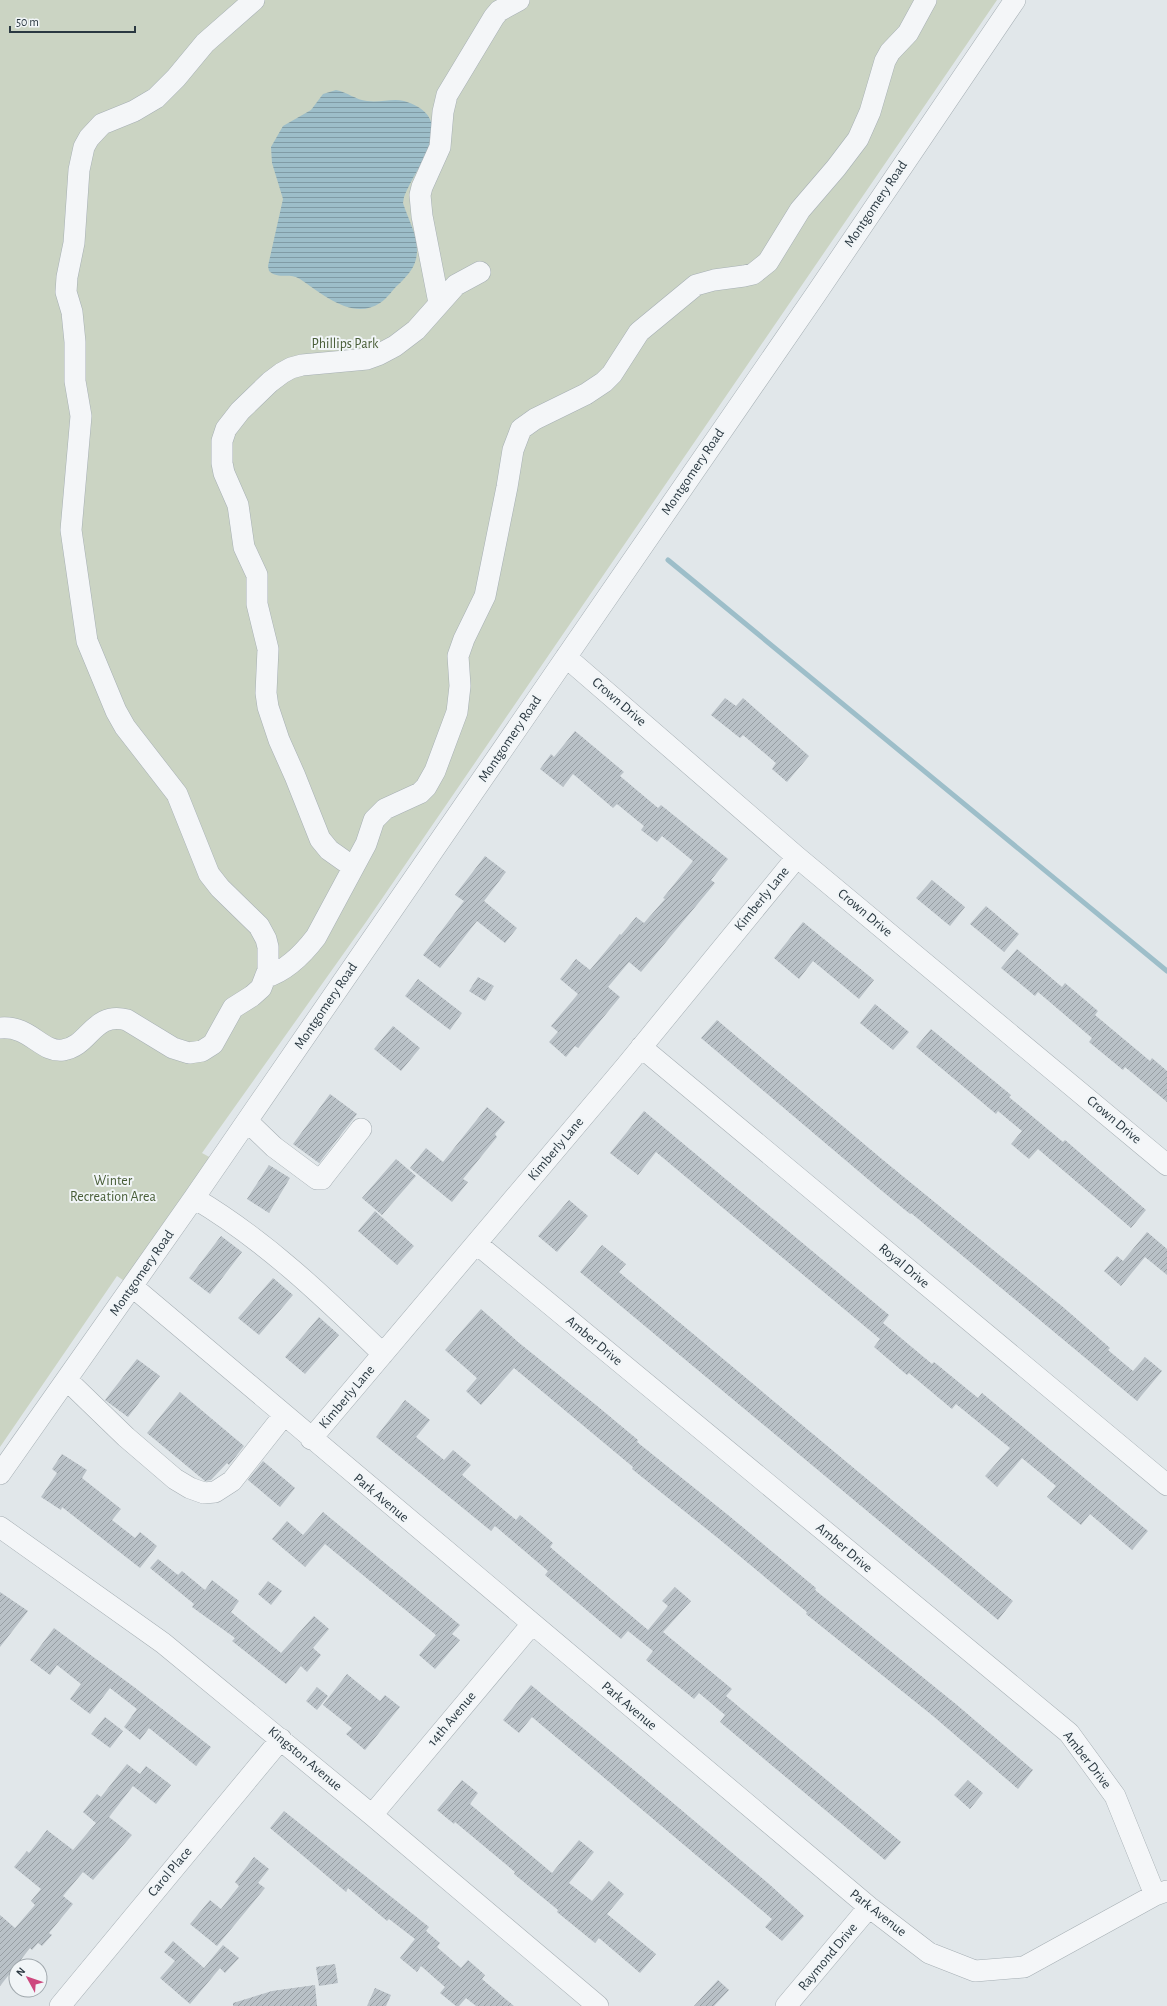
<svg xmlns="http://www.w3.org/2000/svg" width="1167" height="2006" viewBox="0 0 1167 2006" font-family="'Alegreya Sans',sans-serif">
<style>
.green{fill:#cbd4c3}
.water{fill:url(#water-rules)}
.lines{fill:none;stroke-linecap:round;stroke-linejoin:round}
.stream{stroke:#9dbec9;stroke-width:5}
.building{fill:url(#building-hatch)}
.minor-casing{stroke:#a6afb4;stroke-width:22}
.minor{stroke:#f4f6f8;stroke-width:21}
.labels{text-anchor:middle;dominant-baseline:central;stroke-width:4;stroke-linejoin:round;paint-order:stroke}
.street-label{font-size:14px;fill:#2a3841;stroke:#f1f5f7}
.park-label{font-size:14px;fill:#485d37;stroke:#f1f5f7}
</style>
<defs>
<pattern id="water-rules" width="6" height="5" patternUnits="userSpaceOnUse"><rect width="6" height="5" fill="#9dbec9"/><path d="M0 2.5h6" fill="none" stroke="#809ba5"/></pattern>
<pattern id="building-hatch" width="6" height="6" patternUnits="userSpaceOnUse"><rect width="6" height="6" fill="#b9c1c7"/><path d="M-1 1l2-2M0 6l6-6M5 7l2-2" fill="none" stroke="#979ea3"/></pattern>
</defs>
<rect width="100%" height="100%" fill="#e1e7ea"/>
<path class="green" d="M 0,0 L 997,0 L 366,922 L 202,1153 L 213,1159 L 133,1287 L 117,1276 L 0,1447 Z"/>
<path class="water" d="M 336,90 C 347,92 356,100 367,101 C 380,103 392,98 404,101 C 461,118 416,165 404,197 L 403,203 C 408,219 417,234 417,250 C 417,266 409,274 399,284 C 392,290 388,298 380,303 C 353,321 322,294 300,279 C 289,272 279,280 269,271 L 268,266 L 283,199 L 272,163 L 271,147 L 283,126 L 311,110 L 323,94 Z"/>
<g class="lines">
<path class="stream" d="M 668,560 L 1167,971"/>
</g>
<path class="building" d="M 725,698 L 736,706 L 743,698 L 809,756 L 787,782 L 772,769 L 776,763 L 743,735 L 740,738 L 711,715 Z
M 575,731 L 624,772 L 620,776 L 658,808 L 661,805 L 728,859 L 711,880 L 715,883 L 641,972 L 629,962 L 608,987 L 620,997 L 578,1048 L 575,1046 L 566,1057 L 549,1042 L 558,1032 L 551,1026 L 578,994 L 560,979 L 576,959 L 590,970 L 620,934 L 621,935 L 636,917 L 644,923 L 665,899 L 663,898 L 693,861 L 662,836 L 657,842 L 641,830 L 644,826 L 617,804 L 613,808 L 573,774 L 563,787 L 540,769 L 551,754 L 554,757 Z
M 485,856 L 506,872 L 484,901 L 517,928 L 505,943 L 477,921 L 440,968 L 423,955 L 464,901 L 455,895 Z
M 932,880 L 965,907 L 950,926 L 916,898 Z
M 986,906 L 1019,934 L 1004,952 L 970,924 Z
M 803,922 L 874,980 L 859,999 L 813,961 L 799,979 L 774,958 Z
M 1017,949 L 1062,987 L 1065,983 L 1098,1011 L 1095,1015 L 1150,1061 L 1152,1058 L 1167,1071 L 1167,1102 L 1125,1067 L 1123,1070 L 1089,1042 L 1092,1038 L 1038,992 L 1035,996 L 1001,968 Z
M 478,977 L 494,986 L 485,1001 L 469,991 Z
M 418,979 L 462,1013 L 450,1030 L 405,996 Z
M 875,1004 L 909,1032 L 893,1050 L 860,1023 Z
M 717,1020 L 883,1160 L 1063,1307 L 1110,1348 L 1108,1350 L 1133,1371 L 1145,1357 L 1162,1371 L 1137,1401 L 911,1213 L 910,1214 L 876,1186 L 701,1038 Z
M 393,1026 L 420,1048 L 401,1071 L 374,1049 Z
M 931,1029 L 1011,1095 L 1009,1097 L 1063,1142 L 1065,1140 L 1146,1210 L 1131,1228 L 1038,1149 L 1029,1159 L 1011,1144 L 1022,1131 L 998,1111 L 996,1114 L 916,1047 Z
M 330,1094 L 357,1114 L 319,1163 L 293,1144 Z
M 487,1107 L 505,1122 L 495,1134 L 497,1137 L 463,1179 L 468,1182 L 452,1202 L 410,1168 L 426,1148 L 443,1162 Z
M 644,1111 L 889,1315 L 883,1323 L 932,1364 L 934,1362 L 978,1398 L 982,1393 L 1148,1531 L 1132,1550 L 1090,1514 L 1081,1525 L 1047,1497 L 1056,1486 L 1022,1458 L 997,1487 L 985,1476 L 1010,1448 L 956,1404 L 952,1409 L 909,1373 L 907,1375 L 874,1347 L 880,1339 L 656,1152 L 638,1175 L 610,1153 Z
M 396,1159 L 416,1176 L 382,1215 L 362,1198 Z
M 269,1165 L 290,1178 L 269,1213 L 247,1199 Z
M 569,1200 L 588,1216 L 557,1252 L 538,1236 Z
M 375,1211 L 414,1246 L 397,1265 L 358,1231 Z
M 1147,1232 L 1167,1249 L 1167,1275 L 1145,1257 L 1121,1286 L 1104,1271 L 1117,1256 L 1123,1261 Z
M 221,1236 L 242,1252 L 210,1294 L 189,1278 Z
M 602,1245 L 626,1264 L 619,1272 L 1013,1601 L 998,1620 L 580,1272 Z
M 273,1278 L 293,1295 L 259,1335 L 238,1318 Z
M 481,1309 L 518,1342 L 596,1405 L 638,1440 L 637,1442 L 728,1515 L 816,1588 L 815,1590 L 957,1705 L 1033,1770 L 1018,1789 L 933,1716 L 806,1614 L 807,1612 L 719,1539 L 632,1469 L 633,1467 L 514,1368 L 481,1405 L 466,1391 L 477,1378 L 445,1350 Z
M 319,1317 L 339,1335 L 305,1374 L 285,1357 Z
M 137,1359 L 160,1376 L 128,1417 L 105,1400 Z
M 180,1392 L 244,1446 L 229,1465 L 227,1463 L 211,1480 L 205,1481 L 147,1433 Z
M 405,1400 L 430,1420 L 416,1437 L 444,1460 L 453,1450 L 471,1465 L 462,1475 L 516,1520 L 520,1515 L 553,1543 L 550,1547 L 648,1630 L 668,1606 L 662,1601 L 675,1587 L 691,1601 L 663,1632 L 732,1689 L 726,1696 L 901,1842 L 885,1860 L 720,1722 L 725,1715 L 699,1693 L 694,1699 L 646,1660 L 653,1651 L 628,1631 L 621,1639 L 545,1575 L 548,1571 L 495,1526 L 491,1531 L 376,1437 Z
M 62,1454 L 87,1470 L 82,1478 L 121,1509 L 112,1520 L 135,1538 L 140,1532 L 157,1546 L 140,1568 L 62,1507 L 61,1510 L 41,1497 L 57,1473 L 52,1469 Z
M 263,1461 L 295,1488 L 280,1507 L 248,1480 Z
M 323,1512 L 460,1625 L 452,1634 L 460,1640 L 435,1669 L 419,1655 L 436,1635 L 325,1544 L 305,1567 L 272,1539 L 287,1521 L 303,1535 Z
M 158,1559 L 178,1575 L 182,1571 L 205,1590 L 212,1580 L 239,1601 L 231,1612 L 281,1653 L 314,1616 L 329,1629 L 313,1648 L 321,1655 L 307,1672 L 301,1666 L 286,1684 L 232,1641 L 235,1638 L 192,1607 L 194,1604 L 150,1568 Z
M 268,1581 L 282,1591 L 271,1605 L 258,1594 Z
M 0,1592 L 28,1611 L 0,1647 Z
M 54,1628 L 134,1687 L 211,1747 L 196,1766 L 149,1728 L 140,1740 L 124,1727 L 137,1709 L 110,1688 L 90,1714 L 70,1699 L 81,1684 L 57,1665 L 50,1675 L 30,1660 Z
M 347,1674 L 380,1701 L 385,1695 L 400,1707 L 365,1750 L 346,1734 L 352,1728 L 323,1705 Z
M 531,1685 L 647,1781 L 769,1884 L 804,1916 L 782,1941 L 765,1927 L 772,1919 L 532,1717 L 519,1733 L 503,1720 Z
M 317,1687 L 328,1696 L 317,1710 L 306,1701 Z
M 105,1717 L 123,1731 L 110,1748 L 91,1734 Z
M 127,1764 L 140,1774 L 146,1766 L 171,1785 L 156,1804 L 133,1786 L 109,1817 L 132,1835 L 93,1880 L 83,1872 L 63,1896 L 73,1904 L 49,1933 L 52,1935 L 42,1946 L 38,1943 L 32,1950 L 30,1948 L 0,1986 L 0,1915 L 15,1928 L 35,1905 L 31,1901 L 41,1889 L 14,1867 L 27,1851 L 29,1853 L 47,1830 L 73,1850 L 96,1823 L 83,1812 L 97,1794 L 101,1797 Z
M 462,1780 L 478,1793 L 470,1804 L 552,1873 L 579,1840 L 594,1852 L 569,1883 L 592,1901 L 609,1881 L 624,1894 L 607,1914 L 656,1954 L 640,1973 L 599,1938 L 595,1943 L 557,1912 L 558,1910 L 514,1874 L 515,1872 L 455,1822 L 454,1824 L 437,1810 Z
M 968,1780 L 983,1793 L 970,1809 L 954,1795 Z
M 284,1811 L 429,1927 L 426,1931 L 440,1943 L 437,1947 L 461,1968 L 468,1960 L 485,1975 L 482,1979 L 514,2006 L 476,2006 L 466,1998 L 459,2006 L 456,2006 L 440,1993 L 445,1987 L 421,1966 L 417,1972 L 400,1958 L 415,1939 L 389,1919 L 387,1921 L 348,1888 L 346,1892 L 270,1828 Z
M 254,1857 L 269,1869 L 258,1883 L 265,1888 L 217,1946 L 190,1924 L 210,1900 L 221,1909 L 239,1886 L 235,1882 Z
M 173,1941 L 204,1968 L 223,1945 L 239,1958 L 225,1973 L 220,1968 L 190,2004 L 160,1978 L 175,1961 L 164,1952 Z
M 335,1964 L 338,1983 L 319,1986 L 316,1967 Z
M 718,1980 L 729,1990 L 714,2006 L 694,2006 Z
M 315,1985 L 317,2006 L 233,2006 L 233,2003 L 272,1991 Z
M 375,1988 L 391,1995 L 386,2006 L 367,2006 Z"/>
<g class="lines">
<g class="minor-casing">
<path id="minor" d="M 439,303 L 422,216 L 420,195 L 422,187 L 440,147 L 443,112 L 447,95 L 494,17 L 499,11 L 519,0
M 566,657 L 797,857 L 1167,1165
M 353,867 L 329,850 L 320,839 L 295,776 L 279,740 L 268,707 L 266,693 L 268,649 L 257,604 L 257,575 L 244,547 L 238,505 L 224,473 L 222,463 L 222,441 L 226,429 L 240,411 L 270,382 L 282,373 L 291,368 L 302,365 L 367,359 L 378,355 L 395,346 L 416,330 L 456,285 L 480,272
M 266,977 C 286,971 303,954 316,937 L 366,844 L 374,820 L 385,809 L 420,793 L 426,787 L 435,771 L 457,712 L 460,686 L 458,656 L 464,639 L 485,596 L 507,487 L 513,450 L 521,429 L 535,419 L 586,394 L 604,382 L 612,374 L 639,332 L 696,285 L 714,280 L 744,276 L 753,274 L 768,262 L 800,210 L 836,168 L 858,139 L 870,112 L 885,61 L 890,52 L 908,33 L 926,0
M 0,1028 C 30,1025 41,1053 63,1050 C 90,1046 93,1011 127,1020 L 173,1048 L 189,1053 L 202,1051 L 213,1044 L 233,1008 L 252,996 L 261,988 L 268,970 L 268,947 L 266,939 L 259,926 L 220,888 L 209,874 L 177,794 L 125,727 L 116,711 L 87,641 L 71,530 L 81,416 L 75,381 L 75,342 L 72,312 L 66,292 L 67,277 L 74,243 L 79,170 L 84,147 L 89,138 L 102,124 L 134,111 L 156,98 L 176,78 L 205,43 L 254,0
M 641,1047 L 1167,1485
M 247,1121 L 274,1147 L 317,1179 L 322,1179 L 324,1176 L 361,1129
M 194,1198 C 265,1240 324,1297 383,1354
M 477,1244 L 1069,1733 L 1115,1796 L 1155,1895
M 133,1287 L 869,1907 L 929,1953 L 975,1971 L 1024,1967 L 1155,1895 L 1167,1891
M 67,1380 L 126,1437 L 175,1479 L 190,1488 L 204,1493 L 215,1492 L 232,1481 L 284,1415
M 311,1439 L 626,1066 L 797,857
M 0,1474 L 194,1198 L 816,294 L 1015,0
M 0,1527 L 163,1643 L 372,1815 L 598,2006
M 372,1815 L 532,1624
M 60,2006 L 281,1739
M 786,2006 L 869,1907"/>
</g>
<use href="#minor" class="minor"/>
</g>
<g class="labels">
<g class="street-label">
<text transform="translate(876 204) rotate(-56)">Montgomery Road</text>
<text transform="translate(693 472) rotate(-56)">Montgomery Road</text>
<text transform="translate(619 702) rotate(41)">Crown Drive</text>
<text transform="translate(510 739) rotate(-56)">Montgomery Road</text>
<text transform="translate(762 899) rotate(-51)">Kimberly Lane</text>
<text transform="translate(865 913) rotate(40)">Crown Drive</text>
<text transform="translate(326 1006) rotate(-56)">Montgomery Road</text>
<text transform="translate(1114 1120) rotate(40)">Crown Drive</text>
<text transform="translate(556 1149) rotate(-50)">Kimberly Lane</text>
<text transform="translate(904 1266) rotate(40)">Royal Drive</text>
<text transform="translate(142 1273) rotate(-55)">Montgomery Road</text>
<text transform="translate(594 1341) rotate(40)">Amber Drive</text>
<text transform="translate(347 1397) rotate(-50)">Kimberly Lane</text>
<text transform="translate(381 1498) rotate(40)">Park Avenue</text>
<text transform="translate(844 1548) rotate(40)">Amber Drive</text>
<text transform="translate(629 1706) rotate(40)">Park Avenue</text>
<text transform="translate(452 1719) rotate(-50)">14th Avenue</text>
<text transform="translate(305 1759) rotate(40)">Kingston Avenue</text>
<text transform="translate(1087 1760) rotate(52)">Amber Drive</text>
<text transform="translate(170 1872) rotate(-50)">Carol Place</text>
<text transform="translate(878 1913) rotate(38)">Park Avenue</text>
<text transform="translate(828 1957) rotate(-50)">Raymond Drive</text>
</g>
<g class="park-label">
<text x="345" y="344">Phillips Park</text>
<text x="113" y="1181">Winter<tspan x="113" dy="16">Recreation Area</tspan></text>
</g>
</g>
<g transform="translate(28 1978) rotate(310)"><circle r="19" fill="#f1f5f7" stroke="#a1a9ae"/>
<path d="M0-3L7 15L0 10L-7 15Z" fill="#cd487e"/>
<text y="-6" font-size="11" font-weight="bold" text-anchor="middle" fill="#2a3841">N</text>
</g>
<path d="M10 26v6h125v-6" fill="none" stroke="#2a3841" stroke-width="2"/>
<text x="16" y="26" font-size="12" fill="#2a3841" stroke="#f1f5f7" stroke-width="3" paint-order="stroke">50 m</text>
</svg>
